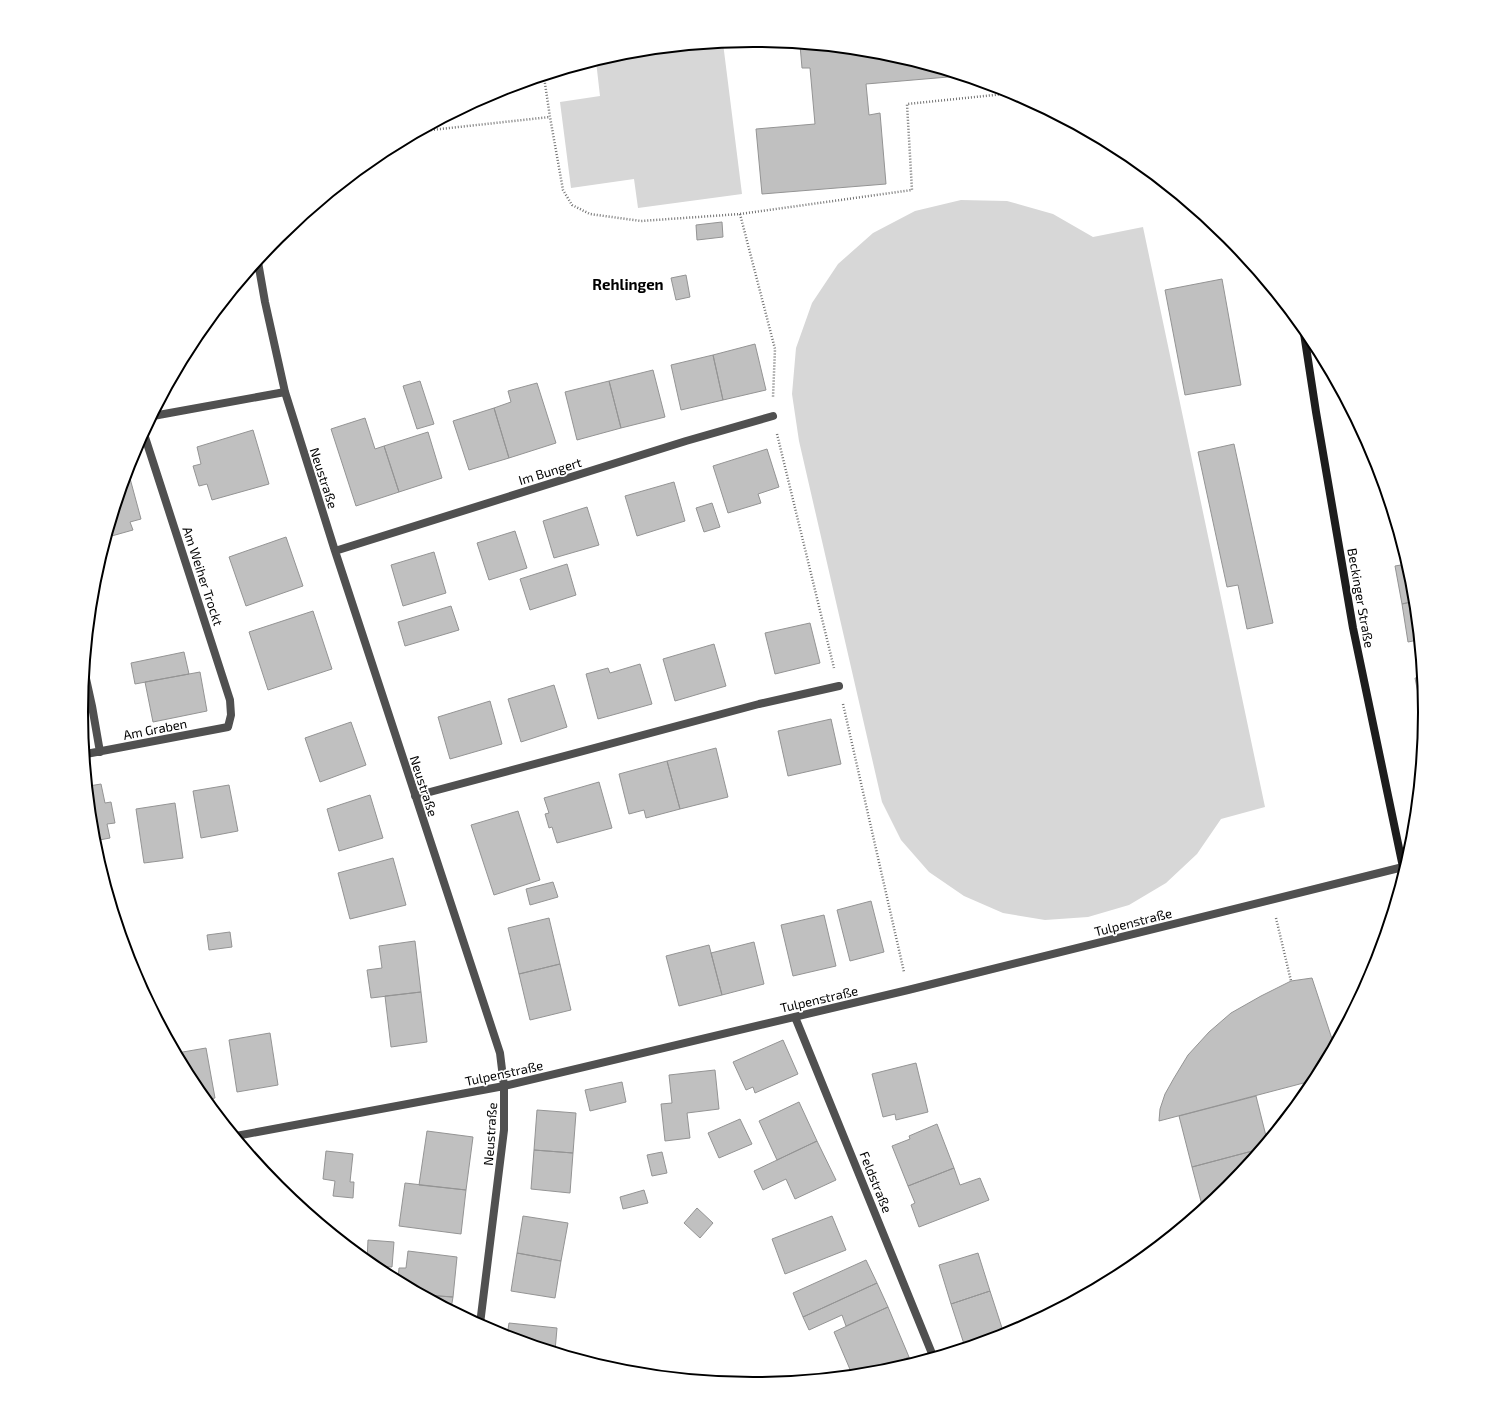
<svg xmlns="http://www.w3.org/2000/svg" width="1507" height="1424" viewBox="0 0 1507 1424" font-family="'Exo 2',sans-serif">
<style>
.green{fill:#d7d7d7}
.building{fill:#c0c0c0;stroke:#949494}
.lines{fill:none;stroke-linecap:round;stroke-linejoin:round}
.path{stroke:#727272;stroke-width:2.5;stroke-dasharray:1 2;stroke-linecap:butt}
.minor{stroke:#505050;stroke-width:8}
.secondary{stroke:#1d1d1d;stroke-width:8}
.labels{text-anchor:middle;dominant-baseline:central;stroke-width:3.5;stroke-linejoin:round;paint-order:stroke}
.street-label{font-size:13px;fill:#000;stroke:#fff}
.quarter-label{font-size:15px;font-weight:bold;fill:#000;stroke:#fff}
.rim{fill:none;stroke:#000;stroke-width:2}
</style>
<rect width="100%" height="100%" fill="#fff"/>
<path class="green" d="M 723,43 L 742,194 L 638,208 L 634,179 L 571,188 L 560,102 L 600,96 L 596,61 L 623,53 Z
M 961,200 L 1007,201 L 1053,214 L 1093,237 L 1143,227 L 1265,807 L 1221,819 L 1197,854 L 1166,883 L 1129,905 L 1088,917 L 1045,920 L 1003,913 L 964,896 L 929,872 L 901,840 L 882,802 L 799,441 L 792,394 L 796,348 L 812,303 L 838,264 L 873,233 L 915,211 Z"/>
<path class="building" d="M 800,45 L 885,53 L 960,76 L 866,84 L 869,115 L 880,113 L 886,184 L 762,194 L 756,129 L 815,124 L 810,68 L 802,68 Z
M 722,222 L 723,237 L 697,240 L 696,225 Z
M 686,275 L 690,297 L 676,300 L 671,278 Z
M 1222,279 L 1241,385 L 1185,395 L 1165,290 Z
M 755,344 L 766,390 L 723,400 L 713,355 Z
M 713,355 L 723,400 L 681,410 L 671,365 Z
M 653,370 L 665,417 L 621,428 L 609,381 Z
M 420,381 L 434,424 L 417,429 L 403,386 Z
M 609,381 L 621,428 L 577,440 L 565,392 Z
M 537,383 L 556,443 L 509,458 L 494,408 L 511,402 L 508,391 Z
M 494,408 L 509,458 L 469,470 L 453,421 Z
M 365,418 L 375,449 L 384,446 L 399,492 L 356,506 L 331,429 Z
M 253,430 L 269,484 L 212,500 L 207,484 L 199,486 L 193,466 L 201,464 L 197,447 Z
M 428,432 L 442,478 L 399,492 L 384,446 Z
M 1234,444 L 1273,623 L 1247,629 L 1238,585 L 1227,587 L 1198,452 Z
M 767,449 L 779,487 L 758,494 L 761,503 L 728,513 L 713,466 Z
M 128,471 L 141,519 L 130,522 L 133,530 L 108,537 Z
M 674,482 L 685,521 L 637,536 L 625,496 Z
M 712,503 L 720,527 L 704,532 L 696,508 Z
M 587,507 L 599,545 L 554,558 L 543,521 Z
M 515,531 L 527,568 L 489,580 L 477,543 Z
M 286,537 L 303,586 L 246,606 L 229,557 Z
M 434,552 L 446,593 L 403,606 L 391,565 Z
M 567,564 L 576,595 L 530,610 L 520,579 Z
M 1407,564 L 1413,581 L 1415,601 L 1402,604 L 1395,566 Z
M 1415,601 L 1418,640 L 1408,642 L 1402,604 Z
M 451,606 L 459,630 L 405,646 L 398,622 Z
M 313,611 L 332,669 L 268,690 L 249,632 Z
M 810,623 L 820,663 L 775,674 L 765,633 Z
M 714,644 L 726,686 L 675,701 L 663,659 Z
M 184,652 L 189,674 L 135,684 L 131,663 Z
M 640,664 L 652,704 L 598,719 L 586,674 L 608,668 L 610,673 Z
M 200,672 L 207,711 L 153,722 L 145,682 Z
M 1422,677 L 1425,712 L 1424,724 L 1415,678 Z
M 554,685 L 567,727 L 521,742 L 508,699 Z
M 490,701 L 502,744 L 450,759 L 438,717 Z
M 831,719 L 841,764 L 788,776 L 778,731 Z
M 351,722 L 366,765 L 320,782 L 305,738 Z
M 716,748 L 728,797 L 680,809 L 667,761 Z
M 667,761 L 680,809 L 646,818 L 644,810 L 629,814 L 619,774 Z
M 599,782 L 612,828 L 557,843 L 552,827 L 549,828 L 545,814 L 549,813 L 544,798 Z
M 101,784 L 105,803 L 111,802 L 115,823 L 107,824 L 110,838 L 94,841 L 89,786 Z
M 229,785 L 238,831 L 201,838 L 193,791 Z
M 370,795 L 383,838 L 339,851 L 327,809 Z
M 175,803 L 183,858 L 144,863 L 136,809 Z
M 518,811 L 540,880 L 494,895 L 471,825 Z
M 393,858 L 406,905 L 350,919 L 338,873 Z
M 553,882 L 558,897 L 530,905 L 526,889 Z
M 871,901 L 884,952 L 850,961 L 837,910 Z
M 824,915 L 836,966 L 793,976 L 781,925 Z
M 549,918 L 560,964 L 519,974 L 508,928 Z
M 230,932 L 232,947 L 209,950 L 207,935 Z
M 415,941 L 421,992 L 371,998 L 367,970 L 382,968 L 379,946 Z
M 754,942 L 764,984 L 722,995 L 711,953 Z
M 709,945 L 722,995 L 679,1006 L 666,956 Z
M 560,964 L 571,1010 L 530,1020 L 519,974 Z
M 1312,978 L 1334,1045 L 1315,1080 L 1159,1121 L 1160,1109 L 1165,1094 L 1174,1078 L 1188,1055 L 1209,1032 L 1231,1013 L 1261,996 L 1291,981 Z
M 421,992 L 427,1042 L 391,1047 L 385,996 Z
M 270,1033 L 278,1085 L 237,1092 L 229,1040 Z
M 783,1040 L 798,1074 L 755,1093 L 753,1087 L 746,1090 L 733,1062 Z
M 206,1048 L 215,1098 L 207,1100 L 195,1085 L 177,1053 Z
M 916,1063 L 928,1112 L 896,1120 L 895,1114 L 883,1117 L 872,1074 Z
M 715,1070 L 719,1109 L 687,1113 L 690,1138 L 665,1141 L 661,1104 L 672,1103 L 669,1075 Z
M 622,1082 L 626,1102 L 590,1111 L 585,1090 Z
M 1256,1096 L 1267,1140 L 1260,1149 L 1192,1167 L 1179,1116 Z
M 799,1102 L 817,1141 L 777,1160 L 759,1121 Z
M 537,1110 L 576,1113 L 573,1153 L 534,1150 Z
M 740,1119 L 752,1144 L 719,1158 L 708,1133 Z
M 937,1124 L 954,1168 L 908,1186 L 892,1146 L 910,1139 L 909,1136 Z
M 427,1131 L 473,1137 L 466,1190 L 419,1185 Z
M 817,1141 L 836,1180 L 795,1199 L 786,1179 L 763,1190 L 754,1171 Z
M 1260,1149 L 1229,1187 L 1203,1209 L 1192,1167 Z
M 534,1150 L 573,1153 L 570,1193 L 531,1189 Z
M 326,1151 L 353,1154 L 350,1182 L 354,1182 L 353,1198 L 333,1196 L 335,1181 L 323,1179 Z
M 662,1152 L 667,1173 L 652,1176 L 647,1155 Z
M 954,1168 L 960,1185 L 980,1178 L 989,1200 L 919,1227 L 911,1205 L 915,1203 L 908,1186 Z
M 405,1183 L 466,1190 L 461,1234 L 399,1226 Z
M 644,1190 L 648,1203 L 623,1209 L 620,1197 Z
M 697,1208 L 713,1223 L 700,1238 L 684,1223 Z
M 523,1216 L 568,1223 L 561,1261 L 517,1253 Z
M 832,1216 L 846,1250 L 785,1274 L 772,1239 Z
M 368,1240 L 394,1242 L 392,1267 L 374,1266 L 367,1260 Z
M 408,1251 L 457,1257 L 453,1297 L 425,1295 L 398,1280 L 399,1268 L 406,1268 Z
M 517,1253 L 561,1261 L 555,1298 L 511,1291 Z
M 978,1253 L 990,1291 L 951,1304 L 939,1265 Z
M 866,1260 L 877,1283 L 803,1317 L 793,1293 Z
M 877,1283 L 888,1307 L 846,1326 L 842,1315 L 809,1330 L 803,1317 Z
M 990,1291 L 1003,1331 L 964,1344 L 951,1304 Z
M 425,1295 L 453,1297 L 451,1309 Z
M 888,1307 L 909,1357 L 875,1372 L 852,1374 L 834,1332 Z
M 509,1323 L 557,1328 L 555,1351 L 507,1336 Z
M 909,1357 L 912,1363 L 884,1371 L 875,1372 Z"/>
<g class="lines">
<path class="path" d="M 544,77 L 550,117 L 563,190 L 572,205 L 590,214 L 641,221 L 740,214 L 912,190 L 907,104 L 1014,93
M 422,131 L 550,117
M 740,214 L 775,349 L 773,397
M 777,434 L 834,668
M 843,704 L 904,972
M 1276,918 L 1291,981"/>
<path class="minor" d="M 258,262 L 265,302 L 285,392 L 335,551 L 500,1053 L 504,1086 L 504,1130 L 480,1324
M 153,416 L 285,392
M 335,551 L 686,441 L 773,416
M 85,674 L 92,706 L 100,752
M 86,754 L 228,727 L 231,715 L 230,700 L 144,434
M 415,796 L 759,704 L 839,686
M 795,1017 L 933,1356
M 236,1136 L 504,1086 L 908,990 L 1403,867"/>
<path class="secondary" d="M 1303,327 L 1316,412 L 1353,628 L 1404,872"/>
</g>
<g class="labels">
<g class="street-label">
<text transform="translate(550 471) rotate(-17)">Im Bungert</text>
<text transform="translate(324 478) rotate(72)">Neustraße</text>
<text transform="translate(203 576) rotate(72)">Am Weiher Trockt</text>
<text transform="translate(1361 598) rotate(80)">Beckinger Straße</text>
<text transform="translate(155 729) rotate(-11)">Am Graben</text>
<text transform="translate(424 786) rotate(72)">Neustraße</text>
<text transform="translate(1133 922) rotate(-14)">Tulpenstraße</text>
<text transform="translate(819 999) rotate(-13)">Tulpenstraße</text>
<text transform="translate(504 1073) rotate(-12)">Tulpenstraße</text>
<text transform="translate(490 1134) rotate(-86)">Neustraße</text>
<text transform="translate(876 1182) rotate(68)">Feldstraße</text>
</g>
<g class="quarter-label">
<text x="628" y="284">Rehlingen</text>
</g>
</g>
<path d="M0 0H1507V1424H0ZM88 712a665 665 0 1 1 1330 0a665 665 0 1 1-1330 0Z" fill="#fff" fill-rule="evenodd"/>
<path class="rim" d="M88 712a665 665 0 1 1 1330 0a665 665 0 1 1-1330 0Z"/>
</svg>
